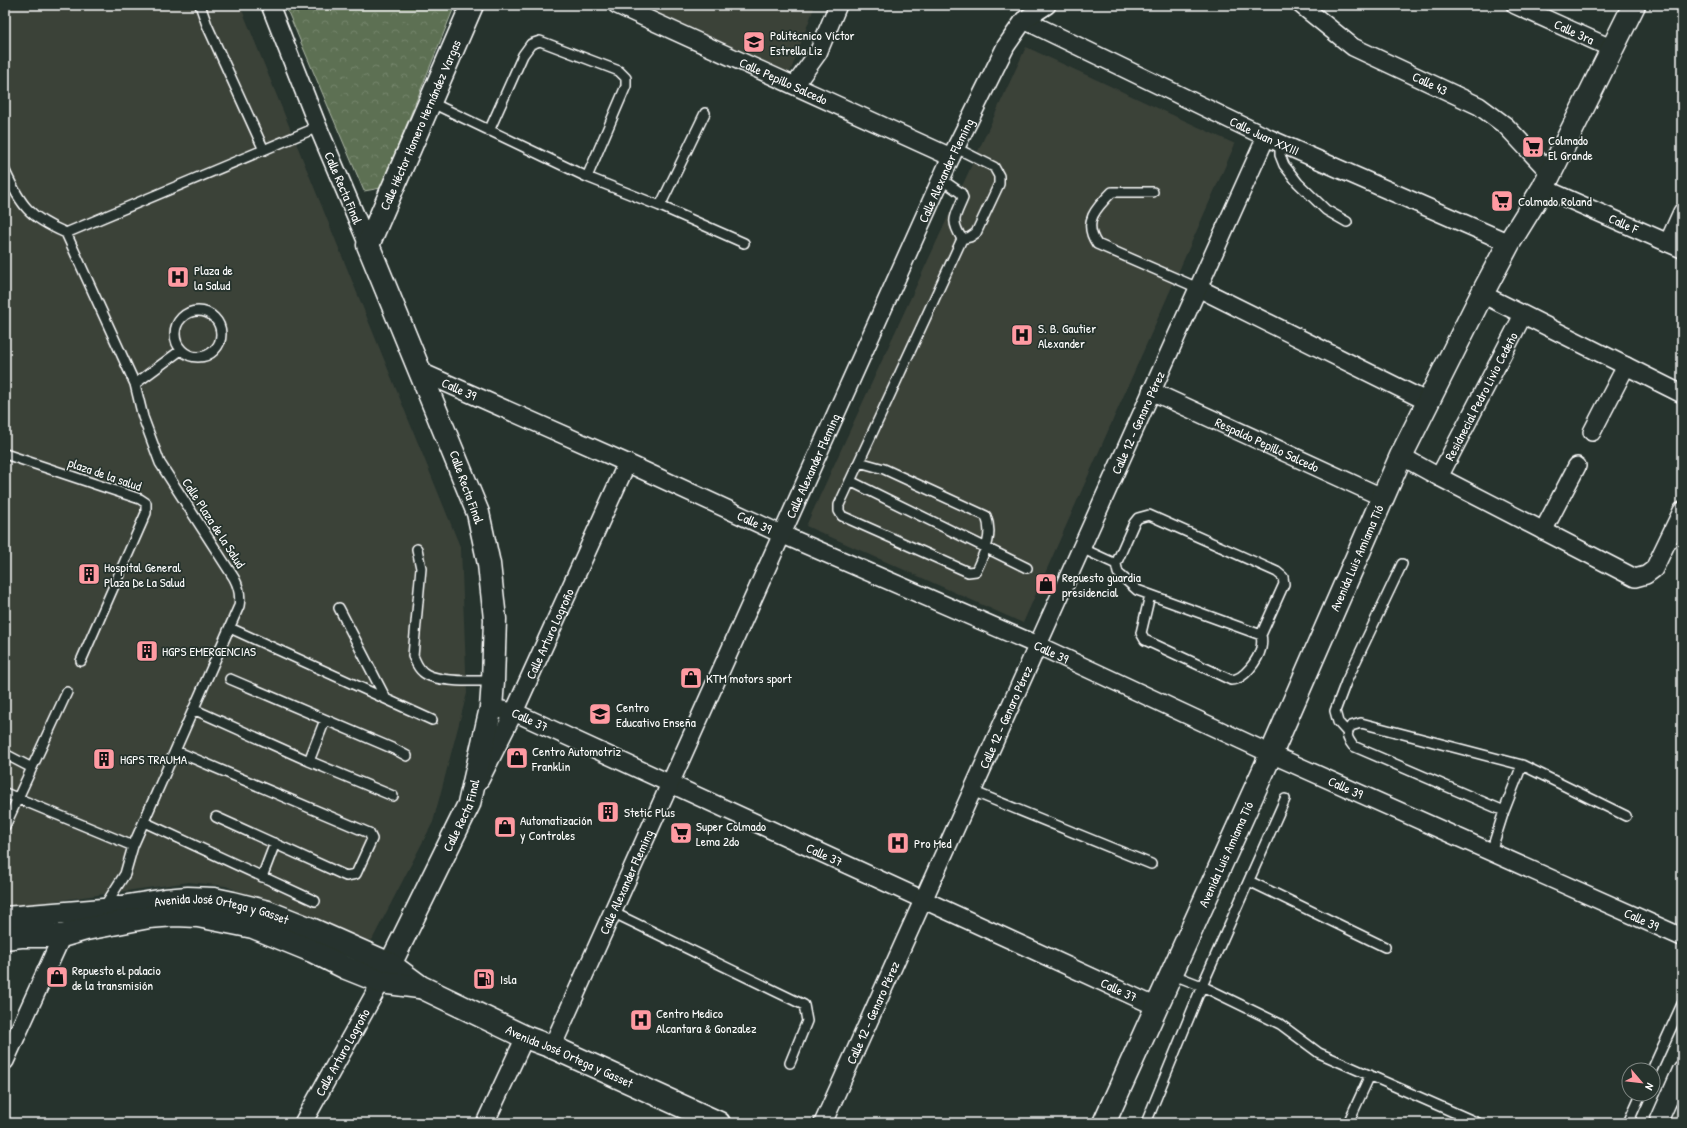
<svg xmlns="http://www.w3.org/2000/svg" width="1687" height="1128" viewBox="0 0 1687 1128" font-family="'Patrick Hand',sans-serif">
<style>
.built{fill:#3b4239}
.park{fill:url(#park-crowns);stroke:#aeb8a8}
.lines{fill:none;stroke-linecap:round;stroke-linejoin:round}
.service-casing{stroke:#fff;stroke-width:12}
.minor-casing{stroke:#fff;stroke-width:20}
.tertiary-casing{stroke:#fff;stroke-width:25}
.secondary-casing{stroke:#fff;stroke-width:25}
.service{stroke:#26332d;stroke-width:9}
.minor{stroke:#26332d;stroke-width:17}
.tertiary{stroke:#26332d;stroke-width:22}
.secondary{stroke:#26332d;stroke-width:22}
.labels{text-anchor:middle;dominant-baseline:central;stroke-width:3.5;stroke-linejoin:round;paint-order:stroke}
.street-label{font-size:13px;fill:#fff;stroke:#26332d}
.poi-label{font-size:13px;fill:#fff;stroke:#26332d;text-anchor:start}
</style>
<defs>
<pattern id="park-crowns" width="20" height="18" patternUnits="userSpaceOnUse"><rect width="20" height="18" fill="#5d7052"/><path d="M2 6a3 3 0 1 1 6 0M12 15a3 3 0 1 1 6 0" fill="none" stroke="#75856c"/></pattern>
</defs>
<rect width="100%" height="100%" fill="#26332d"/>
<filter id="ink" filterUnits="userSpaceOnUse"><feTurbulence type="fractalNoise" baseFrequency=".025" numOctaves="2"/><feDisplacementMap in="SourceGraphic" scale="8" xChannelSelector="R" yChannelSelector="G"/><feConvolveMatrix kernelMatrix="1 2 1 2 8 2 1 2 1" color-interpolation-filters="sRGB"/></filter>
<g filter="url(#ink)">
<path class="built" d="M 5,5 L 240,5 L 461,549 L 467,693 L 433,822 L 372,940 L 352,941 L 226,886 L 189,882 L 5,908 Z
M 626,5 L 815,5 L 788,78 Z
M 1026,47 L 1235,144 L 1023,623 L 806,526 Z
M 1682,1099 L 1682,1123 L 1671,1123 Z"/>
<path class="park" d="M 285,5 L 455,5 L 381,188 L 364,191 Z"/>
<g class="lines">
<g class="service-casing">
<path id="service" d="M 200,5 L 207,25 L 264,150
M 430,102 L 587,177 L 660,206 L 744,243
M 489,131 L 523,55 L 531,44 L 540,41 L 619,71 L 626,78 L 626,86 L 587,177
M 1280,143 L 1280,155 L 1284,165 L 1298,183 L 1326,210 L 1347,222
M 5,171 C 21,206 29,217 66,233 L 135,384 L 143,417 L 160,463 L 234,578 C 239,587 241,595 239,606 L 133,846 L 125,874 L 104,907
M 941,179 L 961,193 L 963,198 C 955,218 950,219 962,239
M 1153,192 L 1112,192 C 1096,208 1082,222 1097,244 L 1198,288
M 660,206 L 705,113
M 66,233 L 318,127
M175 334a23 23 0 1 1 46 0a23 23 0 1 1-46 0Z
M 135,384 L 181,350
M 5,454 L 140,499 L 146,503 L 146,513 L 81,661
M 859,462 L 884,469 L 986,516 C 994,536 984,553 976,571 L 968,572 L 842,516 L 839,511 L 839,505 L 962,239 L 970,237 L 976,233 L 999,184 L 999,176 L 994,167 L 956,148
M 850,481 L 1027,568
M 1081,548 L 1116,564 L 1118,573 L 1137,590 L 1261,635 L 1284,584 L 1283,577 L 1277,572 L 1149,515 L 1138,518 L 1134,523 L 1116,564
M 417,549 L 421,568 L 413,656 C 416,662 417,667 423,672 C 435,683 477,681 493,681
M 1150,595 L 1141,633 L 1145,640 L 1231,680 C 1244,680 1258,660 1261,648 C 1262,643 1262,639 1261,635
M 339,608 L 386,699
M 230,628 L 432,720
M 230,679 L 394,749 L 407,756
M 193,709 L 309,761 L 325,720
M 1347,732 L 1338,722 L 1335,711 L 1346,682 L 1402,564
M 176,751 L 369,833 L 372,839 L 356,874 L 346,876 L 216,817
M 5,754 L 32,768
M 309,761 L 393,796
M 972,791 L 1151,864
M 5,793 L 133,846
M 1504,811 L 1353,746 C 1347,738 1345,734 1351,726 L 1361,723 L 1522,765 L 1626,816
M 144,822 L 315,901
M 5,826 L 67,692
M 1491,852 L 1504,811 L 1522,765
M 262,877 L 275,843
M 1249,881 L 1385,947
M 612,912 L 804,1005 L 807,1021 L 790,1063
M 1171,974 L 1202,986 L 1280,1024 L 1319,1053 L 1478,1123
M 1652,1070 L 1682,1004
M 1146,1123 L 1202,986 L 1285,799
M 1348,1123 L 1370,1075
M 1628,1123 L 1641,1094"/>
</g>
<g class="minor-casing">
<g id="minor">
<path id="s1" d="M 270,5 L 318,127 L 368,245"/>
<path id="s2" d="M 617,5 L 951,157"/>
<path id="s3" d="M 1301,5 L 1353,47 L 1479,106 L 1506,126 L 1550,173"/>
<path id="s4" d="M 1515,5 L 1613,49"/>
<path id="s5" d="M 1024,20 L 1266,137 L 1509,243"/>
<path d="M 795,85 L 818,53 L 838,5"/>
<path id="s6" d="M 1543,188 L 1682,249"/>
<path d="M 1668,243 L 1682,212"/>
<path d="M 1198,288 L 1428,402"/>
<path d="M 1482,294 L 1682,394"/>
<path id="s7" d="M 419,371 L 627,463 L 781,534 L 1037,645 L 1271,754 L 1682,937"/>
<path id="s8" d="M 1151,391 L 1384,498"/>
<path d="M 1592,432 L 1626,366"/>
<path d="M 1401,456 L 1439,477 L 1635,578 L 1646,575 L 1654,569 L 1682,511"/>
<path id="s9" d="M 1439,477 L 1523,315"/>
<path d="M 1543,531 L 1577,466"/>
<path id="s10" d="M 491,708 L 514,712 L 1157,1007"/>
<path id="s11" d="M 480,780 L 514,712 L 627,463"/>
<path id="s12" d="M 552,1047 L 951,157 L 1006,46 L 1024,20 L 1047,5"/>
<path d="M 5,1061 L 62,936 L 71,930"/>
<path id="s13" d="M 303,1123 L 381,982"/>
<path d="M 485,1123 L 525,1037"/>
<path id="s14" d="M 823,1123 L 1266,137"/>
<path d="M 1658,1123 L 1682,1069"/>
</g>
</g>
<g class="tertiary-casing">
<g id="tertiary">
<path id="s15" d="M 382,981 L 469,804 L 491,708 L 493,681 L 495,619 L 489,564 L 478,513 L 368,245 L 472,5"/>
</g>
</g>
<g class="secondary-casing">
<g id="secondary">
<path id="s16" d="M 5,918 L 103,910 L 165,900 L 188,898 L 214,899 L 233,903 L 268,912 L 311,929 L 390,964 L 421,987 L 525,1037 L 552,1047 L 719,1123"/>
<path d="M 5,938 L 21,936 L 62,936 L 86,929 L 149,917 L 175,915 L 198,916 L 253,927 L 312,951 L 346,968 L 381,982 L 419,987"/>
<path id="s17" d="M 1104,1123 L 1271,754 L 1401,456 L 1482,294 L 1509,243 L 1543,188 L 1634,5"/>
</g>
</g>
<use href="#service" class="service"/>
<use href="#minor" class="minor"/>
<use href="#tertiary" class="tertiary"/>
<use href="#secondary" class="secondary"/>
</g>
</g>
<defs>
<g id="school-square" transform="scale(1.15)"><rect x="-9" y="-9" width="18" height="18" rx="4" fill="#ff9aa2" stroke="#26332d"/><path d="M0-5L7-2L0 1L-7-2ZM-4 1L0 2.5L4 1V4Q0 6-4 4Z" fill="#111"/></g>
<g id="supermarket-square" transform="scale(1.15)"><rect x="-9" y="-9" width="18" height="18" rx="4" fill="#ff9aa2" stroke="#26332d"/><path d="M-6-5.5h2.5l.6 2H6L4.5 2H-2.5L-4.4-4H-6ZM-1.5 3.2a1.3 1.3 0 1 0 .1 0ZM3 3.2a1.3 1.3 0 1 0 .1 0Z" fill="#111"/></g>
<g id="hospital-square" transform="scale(1.15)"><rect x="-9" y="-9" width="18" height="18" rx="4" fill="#ff9aa2" stroke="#26332d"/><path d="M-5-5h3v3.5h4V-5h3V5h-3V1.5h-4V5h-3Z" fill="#111"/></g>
<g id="building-square" transform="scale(1.15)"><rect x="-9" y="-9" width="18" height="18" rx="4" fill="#ff9aa2" stroke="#26332d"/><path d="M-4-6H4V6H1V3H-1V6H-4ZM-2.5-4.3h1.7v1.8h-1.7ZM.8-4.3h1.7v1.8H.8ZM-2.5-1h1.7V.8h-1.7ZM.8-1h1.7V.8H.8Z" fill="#111"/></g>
<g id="shop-square" transform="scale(1.15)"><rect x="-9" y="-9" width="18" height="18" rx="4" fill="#ff9aa2" stroke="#26332d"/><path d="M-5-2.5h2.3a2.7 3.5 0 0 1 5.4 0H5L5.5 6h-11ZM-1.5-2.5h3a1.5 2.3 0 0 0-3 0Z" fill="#111"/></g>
<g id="fuel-square" transform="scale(1.15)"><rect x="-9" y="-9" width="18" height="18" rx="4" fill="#ff9aa2" stroke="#26332d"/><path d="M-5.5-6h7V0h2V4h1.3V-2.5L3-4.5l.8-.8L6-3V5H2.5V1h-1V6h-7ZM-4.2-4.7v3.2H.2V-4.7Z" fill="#111"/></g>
</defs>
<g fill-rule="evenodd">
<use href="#school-square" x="754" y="42"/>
<use href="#supermarket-square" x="1533" y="147"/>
<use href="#supermarket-square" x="1502" y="201"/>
<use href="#hospital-square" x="178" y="277"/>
<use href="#hospital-square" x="1022" y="335"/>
<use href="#building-square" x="89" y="574"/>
<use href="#shop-square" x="1046" y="584"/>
<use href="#building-square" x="147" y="651"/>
<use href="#shop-square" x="691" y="678"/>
<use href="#school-square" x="600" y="714"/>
<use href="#shop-square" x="517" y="758"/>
<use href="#building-square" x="104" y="759"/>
<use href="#building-square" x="608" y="812"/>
<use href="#shop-square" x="505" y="827"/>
<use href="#supermarket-square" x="681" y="833"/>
<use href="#hospital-square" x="898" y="843"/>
<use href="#shop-square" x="57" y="977"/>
<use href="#fuel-square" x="484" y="979"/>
<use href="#hospital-square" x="641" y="1020"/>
</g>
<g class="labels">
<g class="street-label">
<text stroke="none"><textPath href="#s4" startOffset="65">Calle 3ra</textPath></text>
<text stroke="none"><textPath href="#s2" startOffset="183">Calle Pepillo Salcedo</textPath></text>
<text stroke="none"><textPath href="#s3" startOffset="152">Calle 43</textPath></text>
<text stroke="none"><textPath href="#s15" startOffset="913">Calle Héctor Homero Hernández Vargas</textPath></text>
<text stroke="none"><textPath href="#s5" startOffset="267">Calle Juan XXIII</textPath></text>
<text stroke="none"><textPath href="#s12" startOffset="961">Calle Alexander Fleming</textPath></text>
<text stroke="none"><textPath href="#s1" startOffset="197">Calle Recta Final</textPath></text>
<text stroke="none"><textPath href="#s6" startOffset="88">Calle F</textPath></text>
<text stroke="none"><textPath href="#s7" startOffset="44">Calle 39</textPath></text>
<text stroke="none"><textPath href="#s9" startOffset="91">Residnecial Pedro Livio Cedeño</textPath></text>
<text stroke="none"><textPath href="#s14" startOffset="768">Calle 12 - Genaro Pérez</textPath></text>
<text stroke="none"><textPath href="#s8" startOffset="128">Respaldo Pepillo Salcedo</textPath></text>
<text stroke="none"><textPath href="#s12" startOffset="637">Calle Alexander Fleming</textPath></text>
<text transform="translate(105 474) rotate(19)">plaza de la salud</text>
<text transform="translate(467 487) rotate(70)">Calle Recta Final</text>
<text stroke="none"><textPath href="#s7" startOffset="368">Calle 39</textPath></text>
<text transform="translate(214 523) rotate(57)">Calle Plaza de la Salud</text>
<text stroke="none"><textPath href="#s17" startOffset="619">Avenida Luis Amiama Tió</textPath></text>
<text stroke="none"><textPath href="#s11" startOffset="162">Calle Arturo Logroño</textPath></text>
<text stroke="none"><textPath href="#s7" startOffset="692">Calle 39</textPath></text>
<text stroke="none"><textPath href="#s14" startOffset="445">Calle 12 - Genaro Pérez</textPath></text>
<text stroke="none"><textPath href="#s10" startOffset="41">Calle 37</textPath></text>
<text stroke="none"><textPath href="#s7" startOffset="1016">Calle 39</textPath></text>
<text stroke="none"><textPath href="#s15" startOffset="184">Calle Recta Final</textPath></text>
<text stroke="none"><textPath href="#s17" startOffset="295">Avenida Luis Amiama Tió</textPath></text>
<text stroke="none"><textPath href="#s10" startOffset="365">Calle 37</textPath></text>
<text stroke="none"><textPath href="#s12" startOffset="181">Calle Alexander Fleming</textPath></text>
<text stroke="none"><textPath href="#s16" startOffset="219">Avenida José Ortega y Gasset</textPath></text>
<text stroke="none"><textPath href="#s7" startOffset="1340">Calle 39</textPath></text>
<text stroke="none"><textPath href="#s10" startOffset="689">Calle 37</textPath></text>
<text stroke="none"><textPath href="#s14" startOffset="121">Calle 12 - Genaro Pérez</textPath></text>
<text stroke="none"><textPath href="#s13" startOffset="81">Calle Arturo Logroño</textPath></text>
<text stroke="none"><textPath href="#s16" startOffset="601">Avenida José Ortega y Gasset</textPath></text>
</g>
<g class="poi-label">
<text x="770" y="35">Politécnico Víctor<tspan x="770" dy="15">Estrella Liz</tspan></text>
<text x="1548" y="140">Colmado<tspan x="1548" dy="15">El Grande</tspan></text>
<text x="1518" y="201">Colmado Roland</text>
<text x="194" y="270">Plaza de<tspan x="194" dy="15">la Salud</tspan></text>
<text x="1038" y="328">S. B. Gautier<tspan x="1038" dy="15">Alexander</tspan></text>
<text x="104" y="567">Hospital General<tspan x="104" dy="15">Plaza De La Salud</tspan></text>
<text x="1062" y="577">Repuesto guardia<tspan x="1062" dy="15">presidencial</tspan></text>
<text x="162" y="651">HGPS EMERGENCIAS</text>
<text x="706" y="678">KTM motors sport</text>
<text x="616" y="707">Centro<tspan x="616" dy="15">Educativo Enseña</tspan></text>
<text x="532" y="751">Centro Automotriz<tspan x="532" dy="15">Franklin</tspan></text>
<text x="120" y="759">HGPS TRAUMA</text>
<text x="624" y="812">Stetic Plus</text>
<text x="520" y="820">Automatización<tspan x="520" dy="15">y Controles</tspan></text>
<text x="696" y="826">Super Colmado<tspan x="696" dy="15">Lema 2do</tspan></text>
<text x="914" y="843">Pro Med</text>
<text x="72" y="970">Repuesto el palacio<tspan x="72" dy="15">de la transmisión</tspan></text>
<text x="500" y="979">Isla</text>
<text x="656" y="1013">Centro Medico<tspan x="656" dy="15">Alcantara &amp; Gonzalez</tspan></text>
</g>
</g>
<rect width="1687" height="1128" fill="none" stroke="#26332d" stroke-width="20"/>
<rect x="10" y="10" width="1667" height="1108" fill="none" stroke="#fff" stroke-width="1.5" filter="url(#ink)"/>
<g transform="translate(1641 1082) rotate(118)"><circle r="19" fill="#26332d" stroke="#7d8581"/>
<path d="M0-3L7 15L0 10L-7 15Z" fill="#ff9aa2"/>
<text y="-6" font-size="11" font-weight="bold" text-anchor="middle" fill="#ffffff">N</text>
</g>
</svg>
